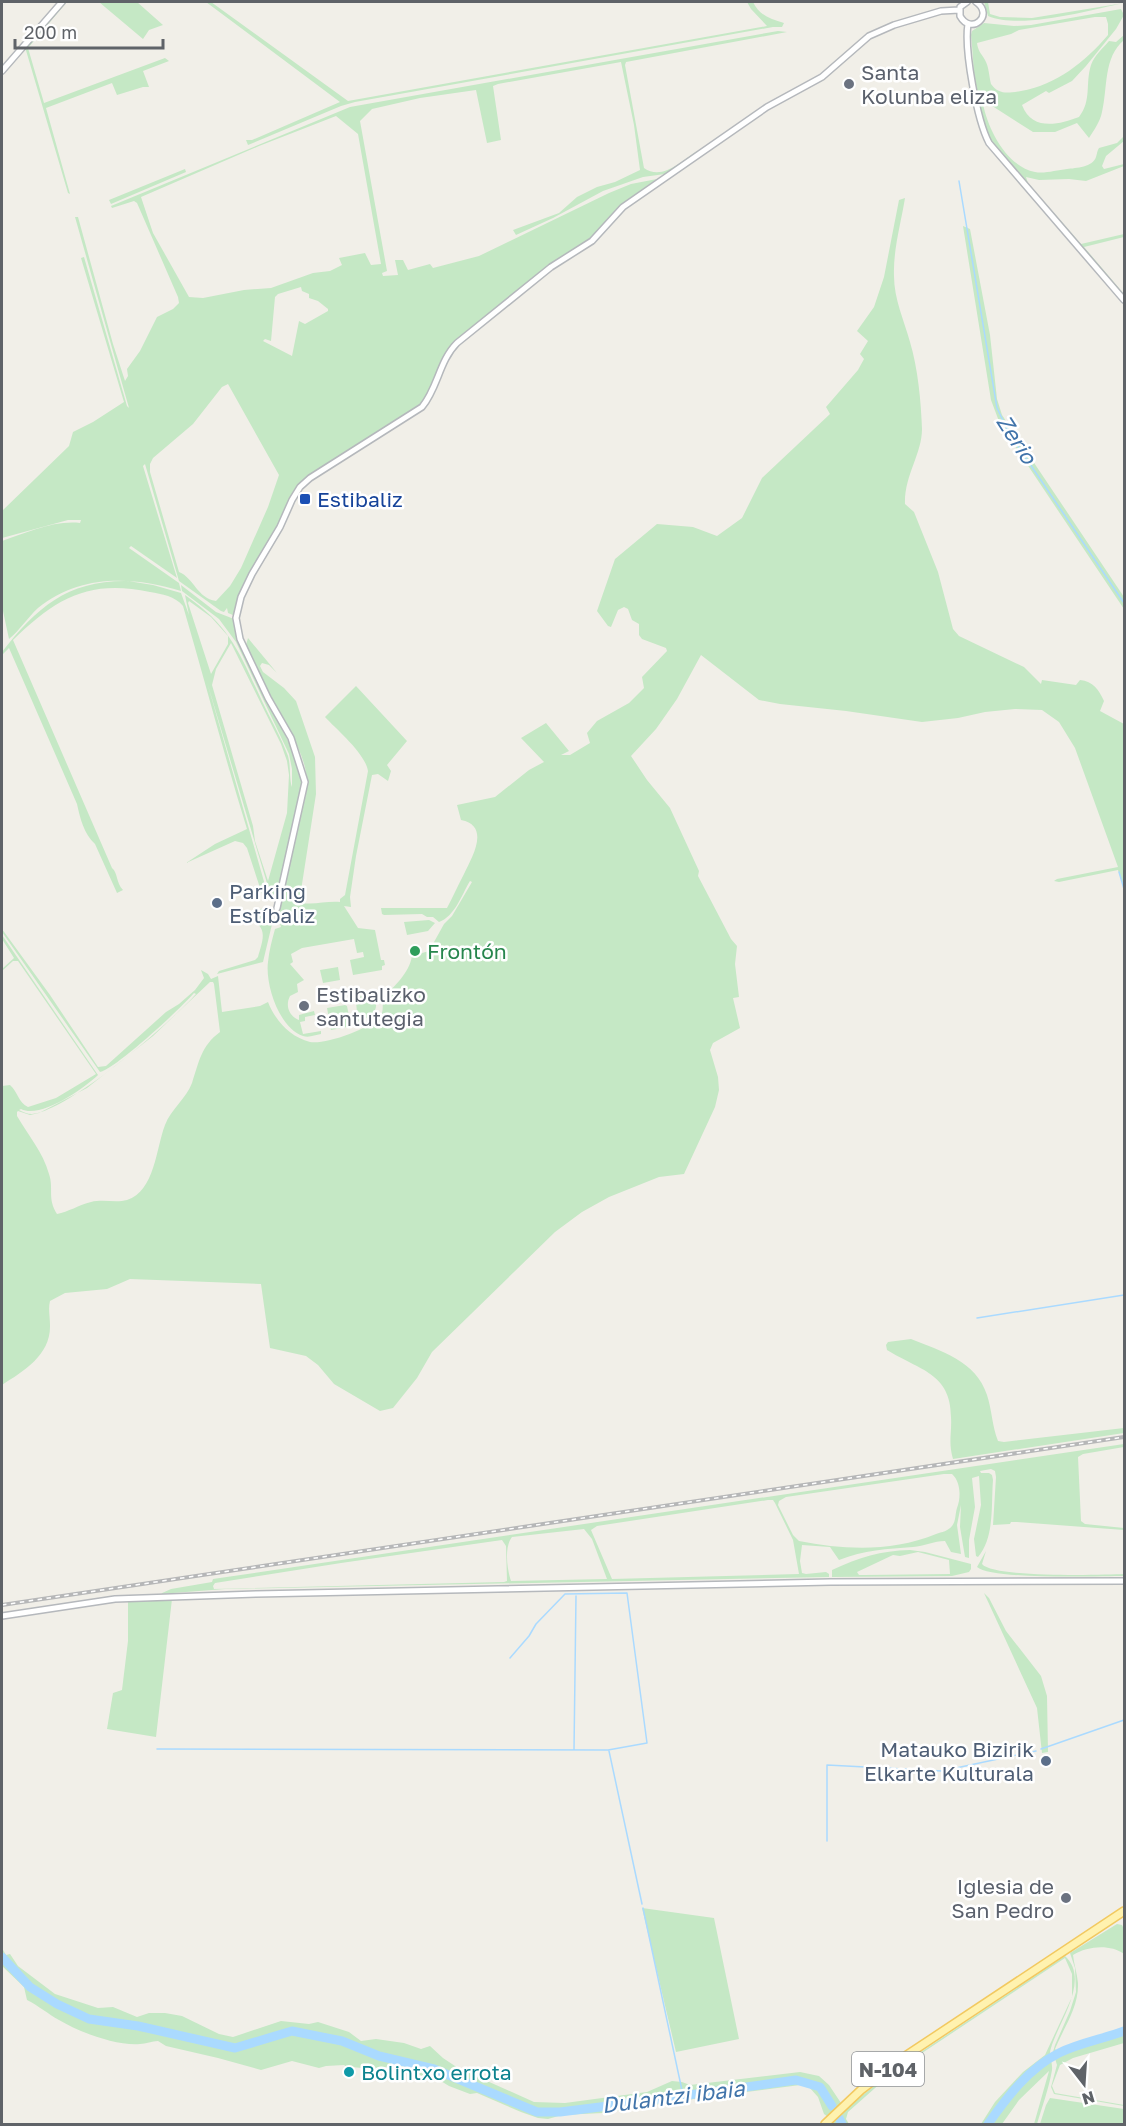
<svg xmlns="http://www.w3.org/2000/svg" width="1126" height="2126" viewBox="0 0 1126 2126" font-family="'Golos Text',sans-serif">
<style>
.green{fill:#c5e8c5;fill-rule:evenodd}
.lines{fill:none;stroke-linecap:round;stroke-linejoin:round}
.stream{stroke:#aadaff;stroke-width:1.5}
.river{stroke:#aadaff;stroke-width:9}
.minor-casing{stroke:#b5b8bc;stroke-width:8}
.major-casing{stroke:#f2c960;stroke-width:10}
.minor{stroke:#fff;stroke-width:5}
.major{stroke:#fff2af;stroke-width:7}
.rail-casing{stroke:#b6b7b8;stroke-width:4}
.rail{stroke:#fff;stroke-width:1.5;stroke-dasharray:4.5;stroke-linecap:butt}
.worship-dot{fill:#6b7280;stroke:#fff;stroke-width:2}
.transit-dot{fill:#1a4fb4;stroke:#fff;stroke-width:2}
.service-dot{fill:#5c6f8a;stroke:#fff;stroke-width:2}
.leisure-dot{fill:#2e9e5b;stroke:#fff;stroke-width:2}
.culture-dot{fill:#0f9aa8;stroke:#fff;stroke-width:2}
.labels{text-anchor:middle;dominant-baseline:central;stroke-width:5;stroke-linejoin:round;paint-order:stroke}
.shield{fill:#fff;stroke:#8f9295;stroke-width:1.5}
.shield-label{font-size:20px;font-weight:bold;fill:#5f6368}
.worship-label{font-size:21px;fill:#5b616d;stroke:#fff;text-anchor:start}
.transit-label{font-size:21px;fill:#164399;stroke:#fff;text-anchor:start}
.service-label{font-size:21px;fill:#4e5e75;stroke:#fff;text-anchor:start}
.leisure-label{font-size:21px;fill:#27864d;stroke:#fff;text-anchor:start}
.culture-label{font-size:21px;fill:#0d838f;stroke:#fff;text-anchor:start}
.water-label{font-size:22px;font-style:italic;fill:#4174aa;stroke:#fff}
</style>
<rect width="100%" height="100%" fill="#f1efe8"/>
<path class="green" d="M 64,2 L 67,2 L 28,48 L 44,103 L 165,58 L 169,61 L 143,71 L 149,87 L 143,87 L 117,95 L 112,83 L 46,108 L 70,194 L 68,193 L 25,47 Z
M 99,2 L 137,2 L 163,25 L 149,30 L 143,39 Z
M 206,2 L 211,2 L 348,101 L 767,26 L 751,9 L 747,2 L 753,2 C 759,15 770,19 784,23 L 782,27 L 773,27 L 355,102 L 341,106 L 248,145 L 246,140 L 252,140 L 340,102 Z
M 984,2 L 988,2 L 990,14 L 1000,17 L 1032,18 L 1124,3 C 1090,10 1021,30 988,16 Z
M 1121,9 L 1124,15 L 1116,29 L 1086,66 L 1072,81 L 1049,93 L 1046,91 L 1022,105 C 1032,131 1058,125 1079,117 C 1092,100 1085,84 1091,65 C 1094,56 1103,48 1109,41 L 1116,42 L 1124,35 L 1124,40 C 1103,58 1108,87 1102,112 C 1100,122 1094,130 1089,138 L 1077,123 L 1055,132 L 1033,132 L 986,102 L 983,104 C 988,129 1006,166 1035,172 C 1044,174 1057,170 1067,169 C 1076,168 1093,167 1096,157 C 1097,154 1097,151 1099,148 L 1117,143 L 1124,136 L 1124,141 L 1106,156 L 1102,166 L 1104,169 L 1124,164 L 1124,166 L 1086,181 L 1069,179 L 1039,180 L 1026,177 L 1028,183 L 1081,244 L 1124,234 L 1124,237 L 1084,247 L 1124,294 L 1124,298 L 991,143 C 973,111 975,71 971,35 L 972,31 L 984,23 L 1014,26 L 1031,25 ZM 1095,17 L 1106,17 L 1108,24 L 1108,35 C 1085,62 1056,85 1021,91 C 1008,93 999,95 991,84 C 989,76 989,67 985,60 C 981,53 978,51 977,43 L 1011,34 L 1019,30 Z
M 778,31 L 787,32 L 626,62 L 625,65 L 644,168 C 662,181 682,161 697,151 L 695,154 L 665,174 L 643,177 L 603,191 L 553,218 L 516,235 L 513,230 L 559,213 L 577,197 L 597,187 L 615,182 L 640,170 L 634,125 L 621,62 L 498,84 L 493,86 L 501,140 L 487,143 L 476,90 L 420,98 L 372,109 L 360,121 L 387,271 L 382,273 L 383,276 L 398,275 L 395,260 L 403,260 L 408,270 L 430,264 L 433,268 L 479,256 L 609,193 L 631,184 L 657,179 L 626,201 L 609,217 L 598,233 L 585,244 L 550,265 L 457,339 L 449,348 L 440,364 L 432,388 L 418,408 L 304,480 L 244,584 L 233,615 L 228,613 L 227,608 L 224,612 L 221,611 L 179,581 L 145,464 L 143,466 L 177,578 L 131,546 L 129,548 L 179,583 L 181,591 C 132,576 80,574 38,608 C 28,617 20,630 9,639 L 3,611 L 2,611 L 2,541 C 26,533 54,520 80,523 L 81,520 L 68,520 L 2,538 L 2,511 L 69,446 L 73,432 L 93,422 L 124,402 L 81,258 L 84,257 L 127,406 L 129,408 L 75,217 L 78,217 L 113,344 L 125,381 L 128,376 L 127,369 L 140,351 L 157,317 L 173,309 L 179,303 L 178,297 L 137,203 L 134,201 L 112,208 L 111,206 L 350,107 ZM 336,116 L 358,134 L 381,264 L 371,265 L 365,253 L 339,258 L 342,265 L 330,271 L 313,273 L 271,288 L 244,290 L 203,298 L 189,297 L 153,233 L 141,197 L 259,146 ZM 301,287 L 302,291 L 309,294 L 309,298 L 318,301 L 328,309 L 328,311 L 305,324 L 299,321 L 292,356 L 263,341 L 265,339 L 271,341 L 275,297 L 278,294 ZM 228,384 L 279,475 L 268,507 L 241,568 L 230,586 L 216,601 C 197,598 194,578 179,572 L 150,472 L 150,464 L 153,458 L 193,424 L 222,387 Z
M 185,169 L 186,172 L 111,204 L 109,200 Z
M 905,198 C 901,223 893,250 894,276 C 894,299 904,320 910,342 C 918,369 921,401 922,429 C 922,454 904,476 905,504 L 914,512 L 938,572 L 953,629 L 959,636 L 1024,667 L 1041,684 L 1042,680 L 1076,685 L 1080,680 C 1093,681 1099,690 1104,701 L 1100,711 L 1124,724 L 1124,888 L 1118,870 L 1059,882 L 1054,881 L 1057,879 L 1118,867 L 1075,748 L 1059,722 L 1042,710 L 1015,709 L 985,712 L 958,718 L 922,722 L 846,711 L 780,704 L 759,700 L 701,655 L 677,699 L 656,729 L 631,756 L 647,780 L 670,808 L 699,871 L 698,876 L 731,939 L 737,946 L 735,964 L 739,997 L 733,998 L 740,1028 L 713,1043 L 710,1050 L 718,1077 L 719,1090 L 715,1107 L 684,1174 L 659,1177 L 609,1197 L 582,1212 L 555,1232 L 432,1352 L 417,1378 L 393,1408 L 380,1411 L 334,1384 L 318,1365 L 306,1356 L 270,1348 L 261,1284 L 130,1279 L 107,1289 L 65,1293 L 50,1301 C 48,1309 50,1316 50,1325 C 51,1355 24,1371 2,1385 L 2,1086 L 10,1085 C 18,1092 18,1102 28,1107 L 56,1098 L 96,1074 L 18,961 L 13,961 L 2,971 L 2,969 L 14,958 L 2,939 L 2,935 L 98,1075 C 83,1089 41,1119 21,1109 L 19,1110 C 23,1112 27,1114 32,1114 C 69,1111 170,1023 196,994 L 194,993 C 181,1008 117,1068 100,1072 L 2,932 L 2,929 L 50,995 L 98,1067 L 106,1066 L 166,1012 L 179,1004 L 195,990 L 204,978 L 201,970 L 208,974 L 211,979 L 218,976 L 222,1012 L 260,1006 L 268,1002 C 275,1020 290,1037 310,1042 C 325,1045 375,1028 382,1013 C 383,1009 383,1004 382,999 C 394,986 409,974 412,956 L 429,951 L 444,924 L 452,916 L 472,882 L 470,881 C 461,896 455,916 439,922 L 433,917 L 427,917 L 422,914 L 384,915 L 382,914 L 381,908 L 447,908 C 453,897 458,885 464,874 C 472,857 491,826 461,820 L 457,805 L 495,797 L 529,770 L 544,762 L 521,738 L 546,723 L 569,751 L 561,755 L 570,755 L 590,743 L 587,733 L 597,721 L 629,703 L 644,688 L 642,677 L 667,651 L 666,648 L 642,639 L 639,635 L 639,624 L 632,620 L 628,609 L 624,607 L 618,610 L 611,627 L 608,626 L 597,611 L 615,559 L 657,524 L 693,527 L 717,536 L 742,518 L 762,478 L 830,414 L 826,407 L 858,370 L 864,359 L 860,354 L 868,341 L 857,331 L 874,307 L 884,277 L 899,200 ZM 210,982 L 213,982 L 214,984 L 220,1032 C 201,1046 199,1062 192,1083 C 186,1099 171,1109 165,1125 C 156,1148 155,1191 127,1200 C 116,1203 103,1199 91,1202 C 79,1205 68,1212 57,1214 C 47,1198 54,1189 49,1174 C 43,1152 28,1135 17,1116 L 17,1112 L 18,1111 L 30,1115 L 39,1113 L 87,1088 L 153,1036 Z
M 963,226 L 970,229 L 990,335 L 997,399 L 1002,415 L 1124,597 L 1124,609 L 1000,424 L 991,400 Z
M 128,581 L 153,585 L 181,593 L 189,615 L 185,595 C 231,627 239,652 262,701 C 271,720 281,737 288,756 C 291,766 289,779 292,787 L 292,769 L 289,754 L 236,642 L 219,619 L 182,591 L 181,585 L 216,612 L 234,619 L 239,642 L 294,753 L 302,781 L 301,792 L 276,900 L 272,900 L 207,682 L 269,899 L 263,897 L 247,848 L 243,843 L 235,841 L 186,863 L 215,844 L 247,829 C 224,755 205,681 183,606 C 175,596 162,594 150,592 C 89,579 56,598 13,640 L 112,868 C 118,873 116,883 123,890 L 117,893 L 95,844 C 84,834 80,818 77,804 L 9,648 L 2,655 L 2,652 C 37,607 68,580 128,581 ZM 189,601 L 211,617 L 228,636 L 228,644 L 211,674 L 188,603 ZM 231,643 L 281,744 L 287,761 L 289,775 L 287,813 L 268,881 L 255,841 L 253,826 L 212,685 L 216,669 Z
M 248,638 L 277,673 L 269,665 L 262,663 L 260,666 L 263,672 L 284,688 L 296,701 L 315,757 L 316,794 L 300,897 L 302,903 C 315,905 326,901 340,902 L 340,899 L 345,895 L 368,771 C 365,753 337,730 325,717 L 356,686 L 407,741 L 387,765 L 391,771 L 388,781 L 378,774 L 372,775 L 356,856 L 350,897 L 351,907 L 344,906 L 358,928 L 375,930 L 381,960 L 384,960 L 385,965 L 382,966 L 382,970 L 353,975 L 350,960 L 364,957 L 363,952 L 357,953 L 354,939 L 302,948 L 291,954 L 293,962 L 290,964 L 304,980 L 297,984 L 298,992 L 290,996 C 285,1006 289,1016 299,1020 L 299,1015 L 314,1011 L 315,1015 L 305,1017 L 305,1021 L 300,1022 L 303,1034 L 321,1031 L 321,1034 C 315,1035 309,1038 303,1036 C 279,1028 265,984 268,962 C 269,951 272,940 275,929 L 281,927 L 278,917 L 306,794 C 312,761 288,730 274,703 C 264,684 255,664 246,645 Z
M 264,908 L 269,909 L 273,920 L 263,962 L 217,974 L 219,971 L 255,960 L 258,957 C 261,945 268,931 256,923 L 255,916 L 258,910 Z
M 429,920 L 435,923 L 428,931 L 407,935 L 404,922 Z
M 338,967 L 340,980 L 323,983 L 320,970 Z
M 365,995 L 374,998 C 381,1011 369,1017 358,1022 L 356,1002 L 359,997 Z
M 345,1005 L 347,1006 L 350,1021 L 347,1027 L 331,1030 L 327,1008 Z
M 911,1339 C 941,1351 976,1361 987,1395 C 992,1410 992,1426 998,1441 L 1004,1442 L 1124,1428 L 1124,1433 L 953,1459 C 948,1442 952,1433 951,1417 C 951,1373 919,1370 887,1350 L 886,1345 L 888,1342 Z
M 1124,1444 L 1124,1447 L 1083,1454 L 1078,1457 L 1081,1521 L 1085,1524 L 1124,1528 L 1124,1530 L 1017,1522 L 1011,1522 L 1010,1524 L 993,1525 L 996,1477 L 995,1471 L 991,1469 L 980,1471 L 981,1473 L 989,1473 L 992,1475 L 993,1480 C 991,1504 995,1537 978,1557 L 976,1556 L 974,1539 L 981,1505 L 979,1476 L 972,1478 L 975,1507 L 969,1540 L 969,1558 L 965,1557 L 960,1527 L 961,1505 L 957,1525 L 961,1554 L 951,1552 L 945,1541 C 934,1541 924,1546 913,1547 C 887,1549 864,1550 839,1560 L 830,1547 L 802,1545 L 800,1561 L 802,1573 L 806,1574 L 826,1572 L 829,1574 L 829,1577 L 225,1589 L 160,1594 L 171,1589 L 212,1582 L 213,1579 ZM 944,1474 L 952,1474 C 961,1482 961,1498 957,1508 C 955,1514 956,1521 952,1526 C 948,1531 942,1532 936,1534 C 892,1552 845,1550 799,1541 L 793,1535 L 778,1505 L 779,1501 L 786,1497 ZM 768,1500 L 773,1500 L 775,1503 L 793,1540 L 799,1574 L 612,1579 L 591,1530 L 597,1526 ZM 584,1529 L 592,1539 L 607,1579 L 511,1581 C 507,1569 504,1547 512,1537 ZM 502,1540 L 506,1546 L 507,1581 L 504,1582 L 214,1589 L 213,1586 L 215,1583 L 341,1563 Z
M 910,1550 L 925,1552 L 971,1564 L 971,1569 L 969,1572 L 952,1576 L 832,1577 L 832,1570 C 860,1557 880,1551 910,1550 ZM 918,1552 L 949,1560 L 950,1574 L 865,1575 L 859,1575 L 857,1572 L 893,1555 L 900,1556 Z
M 986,1551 L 982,1564 C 993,1578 1102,1575 1124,1574 L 1124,1576 C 1100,1576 991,1580 977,1567 Z
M 984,1593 L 989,1598 L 1006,1631 L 1041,1676 L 1047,1696 L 1048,1752 L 1042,1753 L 1037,1708 Z
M 172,1599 L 156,1737 L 107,1729 L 113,1693 L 122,1690 L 128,1641 L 128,1601 Z
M 642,1908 L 714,1918 L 739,2039 L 676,2052 Z
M 1117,1924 L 1122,1925 L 1124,1929 L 1124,1954 C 1110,1944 1088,1946 1073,1955 C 1074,1964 1077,1973 1078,1983 C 1079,2007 1064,2027 1055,2049 L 1057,2051 L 1124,2028 L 1124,2043 L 1073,2058 L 1060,2065 L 1052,2086 L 1055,2093 L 1124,2105 L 1124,2106 L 1054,2094 L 1051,2087 L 1057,2065 L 1053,2052 L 1055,2045 L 1070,2011 L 1076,1992 L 1075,1968 L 1070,1953 Z
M 2,1948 L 6,1955 L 10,1954 L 18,1966 L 55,1994 L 98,2008 L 113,2007 L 137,2017 L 149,2013 L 165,2013 L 182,2016 L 219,2034 L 233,2037 L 281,2021 L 309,2024 L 318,2022 L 349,2032 L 361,2041 L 376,2039 L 404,2043 L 421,2049 L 430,2046 L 443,2058 L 458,2068 L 534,2102 L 565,2103 L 647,2092 L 672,2081 L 682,2082 L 690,2085 L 800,2072 L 819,2076 L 829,2085 L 841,2103 L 828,2117 L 824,2114 L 818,2097 L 809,2087 L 800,2085 L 707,2097 L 603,2113 L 562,2115 L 548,2119 L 538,2118 L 521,2112 L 477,2093 L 470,2094 L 449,2086 L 436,2078 L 419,2075 L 397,2064 L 390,2064 L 382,2070 L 352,2067 L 351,2070 L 344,2065 L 326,2066 L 319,2068 L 292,2061 L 261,2070 L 218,2058 L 166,2046 L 158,2041 C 152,2041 146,2044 140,2044 C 116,2046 79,2032 59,2020 C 48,2014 39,2006 27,2000 L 24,1987 L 2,1966 Z
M 1065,1956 C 1091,1980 1058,2023 1051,2048 C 1048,2056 1053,2062 1052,2070 C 1049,2088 1042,2107 1037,2124 L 1034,2124 L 1049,2071 L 1019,2100 L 1002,2124 L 981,2124 L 995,2102 L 1023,2072 L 1045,2055 L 1072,1997 L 1072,1974 L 1065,1958 L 892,2073 L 848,2112 L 846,2119 L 849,2124 L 831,2124 L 858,2099 L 894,2070 Z
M 1050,2098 L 1124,2109 L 1124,2124 L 1040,2124 L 1046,2105 Z"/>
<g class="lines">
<path class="stream" d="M 959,181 L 997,408 L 1009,433 L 1124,603
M 1119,872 L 1124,889
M 977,1318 L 1124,1295
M 157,1749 L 608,1750 L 647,1743 L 627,1593 L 565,1594 L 536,1624 L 529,1636 L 510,1658
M 1041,1749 L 1124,1720
M 574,1750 L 576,1596
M 609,1751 L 642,1904
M 827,1841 L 827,1765 L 942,1771 L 1036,1751
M 643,1908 L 683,2095"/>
<path class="river" d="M 2,1957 L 30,1987 L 57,2004 L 89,2019 L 138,2026 L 235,2048 L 292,2031 L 342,2041 L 379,2056 L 434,2069 L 537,2112 L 560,2112 L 616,2105 L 796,2080 L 820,2087 L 832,2106
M 839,2118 L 842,2124
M 988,2124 C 1007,2097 1029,2068 1059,2053 C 1079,2043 1103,2039 1124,2031"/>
<g class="minor-casing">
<path id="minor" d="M 967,2 L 960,7 L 960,16 C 971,36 995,15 976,2
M 968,24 C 964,50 977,120 989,143 L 1124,300
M 2,71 L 62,2
M 277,908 L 305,782 L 291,738 L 268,698 L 240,639 L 236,618 L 241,597 L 252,574 L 280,527 L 292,500 L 300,487 L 310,478 L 422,407 C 438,388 439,361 457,343 L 551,267 L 592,241 L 623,207 L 767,107 L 822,77 L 869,36 L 894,25 L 941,11 L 959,10
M 2,1616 L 115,1599 L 256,1594 L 830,1582 L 1124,1581"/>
</g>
<g class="major-casing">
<path id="major" d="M 825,2124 L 861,2090 L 907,2055 L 1124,1911"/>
</g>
<use href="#minor" class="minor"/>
<use href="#major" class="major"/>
<g class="rail-casing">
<path id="rail" d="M 2,1605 L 1124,1437"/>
</g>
<use href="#rail" class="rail"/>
</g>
<g class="worship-dot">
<circle cx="849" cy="84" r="6"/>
<circle cx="304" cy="1006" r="6"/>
<circle cx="1066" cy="1898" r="6"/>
</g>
<rect class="transit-dot" x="299" y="493" width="12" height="12" rx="3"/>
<g class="service-dot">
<circle cx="217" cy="903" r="6"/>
<circle cx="1046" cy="1761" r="6"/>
</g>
<circle class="leisure-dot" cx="415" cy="951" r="6"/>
<circle class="culture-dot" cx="349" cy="2072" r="6"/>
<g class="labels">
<rect class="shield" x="852" y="2052" width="72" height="34" rx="4.5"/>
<g class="shield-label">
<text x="888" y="2069">N-104</text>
</g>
<g class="worship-label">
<text x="861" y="72">Santa<tspan x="861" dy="24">Kolunba eliza</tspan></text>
<text x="316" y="994">Estibalizko<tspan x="316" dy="24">santutegia</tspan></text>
<text x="1054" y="1886" text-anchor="end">Iglesia de<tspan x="1054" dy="24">San Pedro</tspan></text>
</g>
<g class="transit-label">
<text x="317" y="499">Estibaliz</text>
</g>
<g class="service-label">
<text x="229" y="891">Parking<tspan x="229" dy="24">Estíbaliz</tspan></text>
<text x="1034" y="1749" text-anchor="end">Matauko Bizirik<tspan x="1034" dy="24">Elkarte Kulturala</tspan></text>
</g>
<g class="leisure-label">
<text x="427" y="951">Frontón</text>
</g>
<g class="culture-label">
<text x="361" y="2072">Bolintxo errota</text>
</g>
<g class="water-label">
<text transform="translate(1017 439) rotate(57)">Zerio</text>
<text transform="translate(673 2096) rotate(-7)">Dulantzi ibaia</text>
</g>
</g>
<rect width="1126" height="2126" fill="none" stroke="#5f6368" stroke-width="6"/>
<g transform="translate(1084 2084) rotate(163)" stroke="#ffffff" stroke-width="4.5" paint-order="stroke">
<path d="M0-4.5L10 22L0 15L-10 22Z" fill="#5f6368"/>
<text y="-9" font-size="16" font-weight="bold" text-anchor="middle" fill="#5f6368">N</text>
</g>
<path d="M15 39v9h148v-9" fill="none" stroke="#5f6368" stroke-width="3"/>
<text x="24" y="39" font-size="18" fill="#5f6368" stroke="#ffffff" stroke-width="4.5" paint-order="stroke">200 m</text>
</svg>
